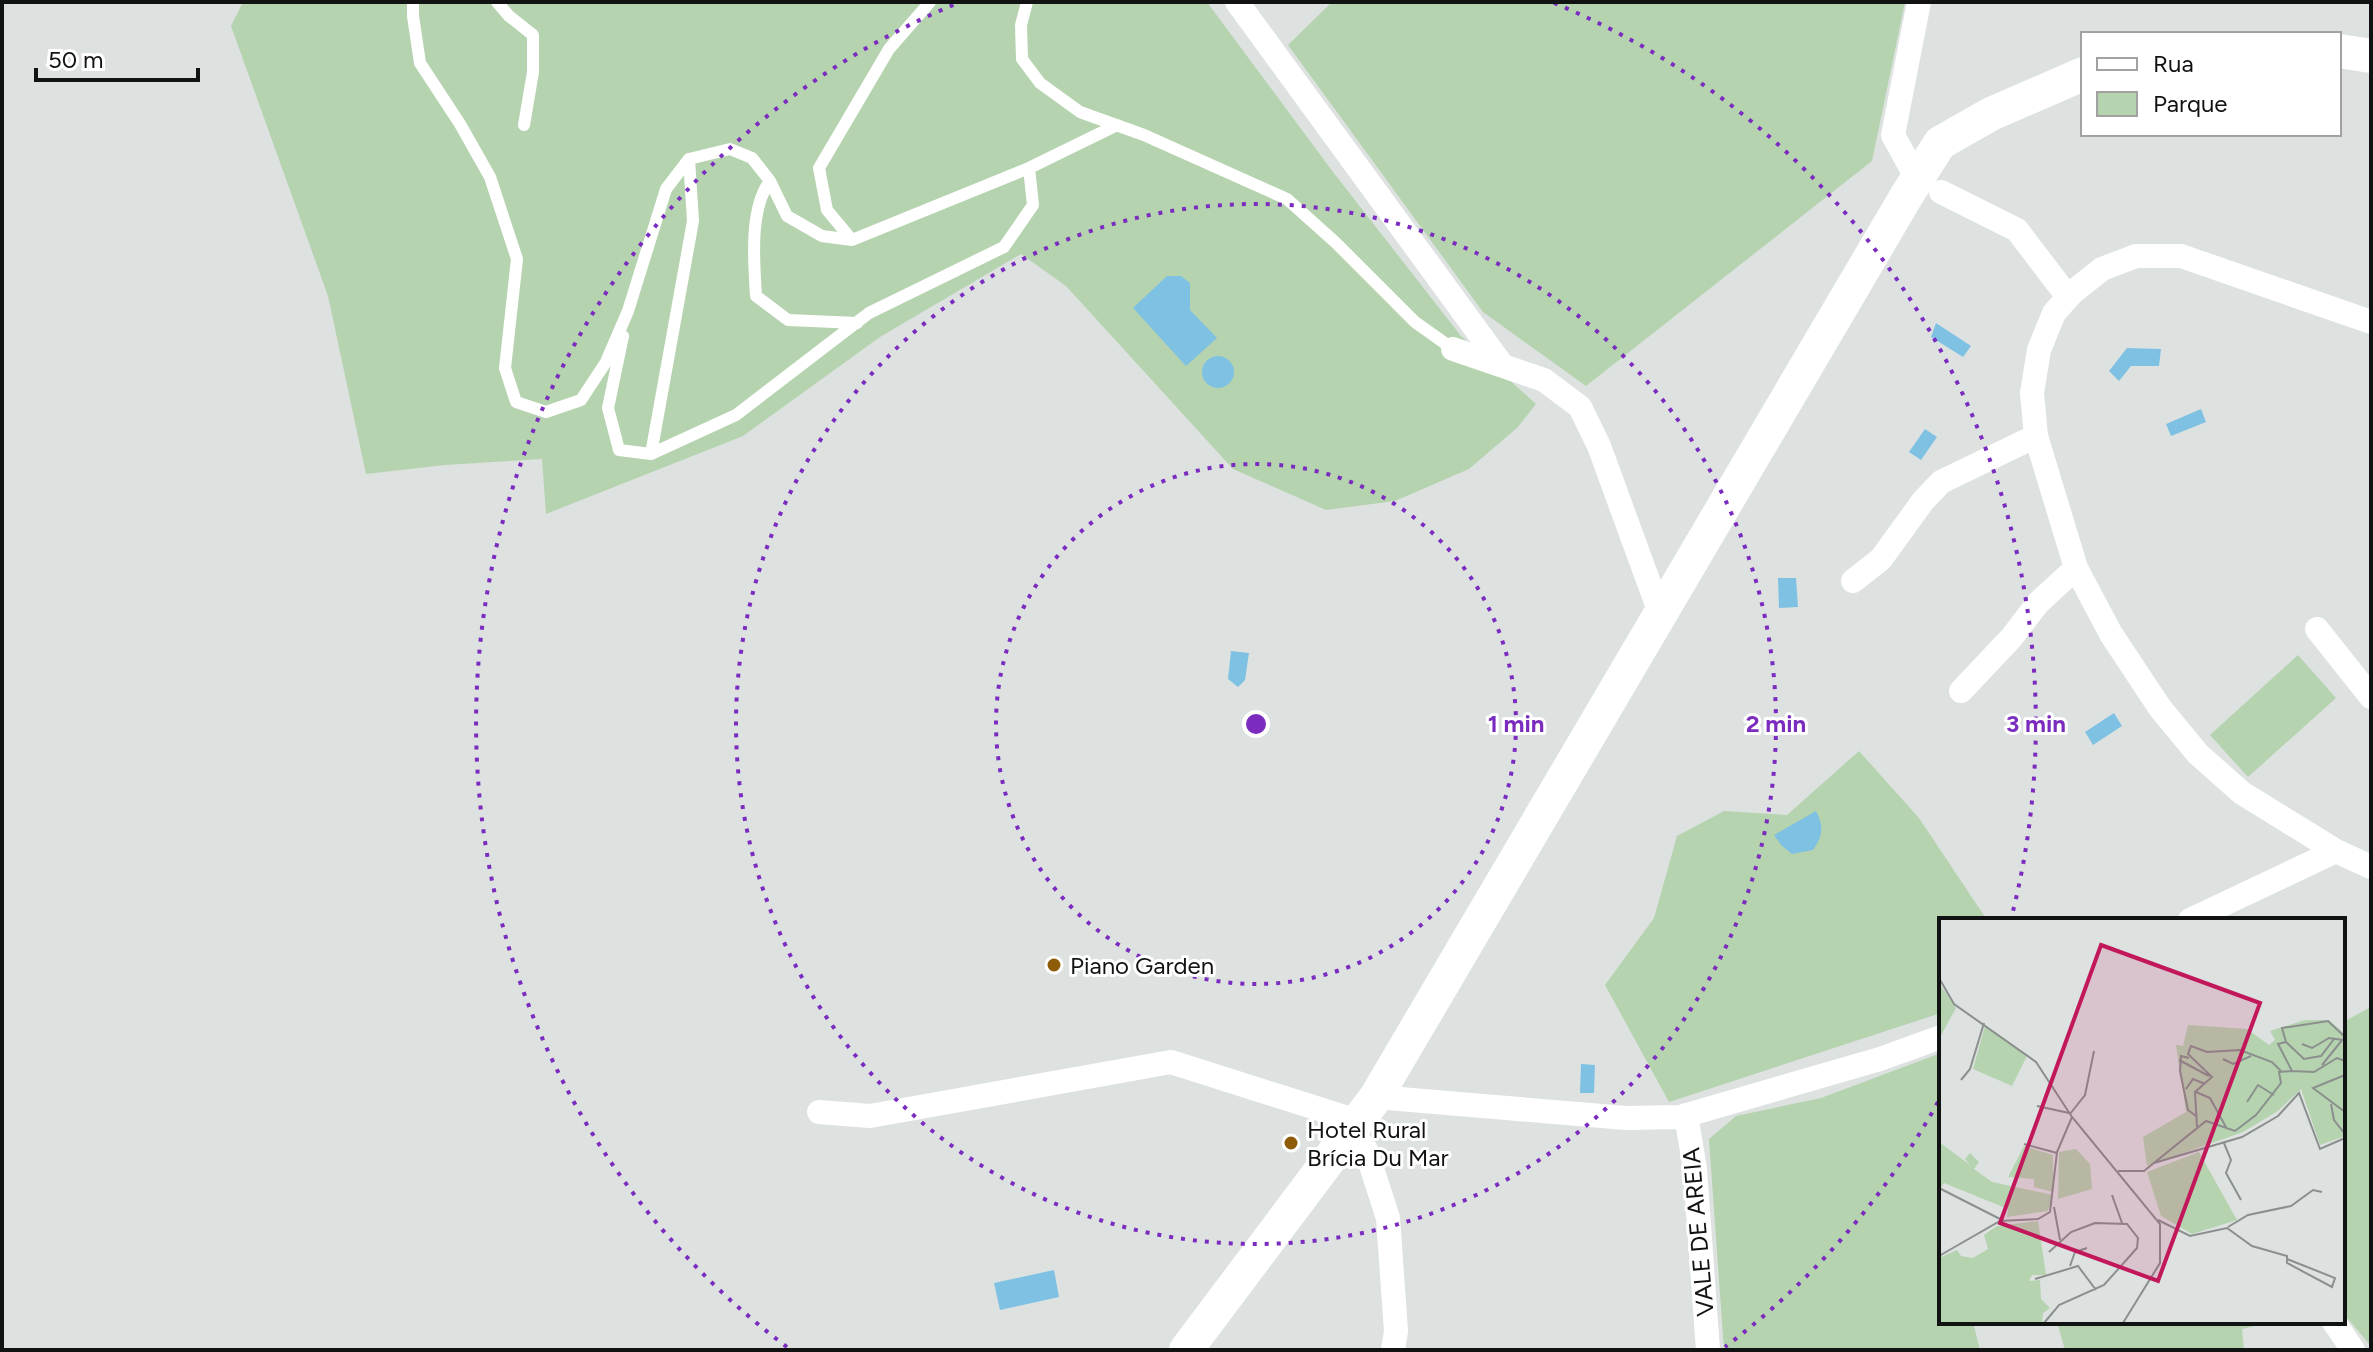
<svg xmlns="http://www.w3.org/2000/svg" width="2373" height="1352" viewBox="0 0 2373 1352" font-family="Figtree,sans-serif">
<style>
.green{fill:#b5d3af}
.water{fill:#7fc1e3}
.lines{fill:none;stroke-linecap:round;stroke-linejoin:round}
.lane{stroke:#fff;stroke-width:12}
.street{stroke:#fff;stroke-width:24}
.secondary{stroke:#fff;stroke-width:34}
.ring{fill:none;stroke:#7b2cbf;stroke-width:4;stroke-dasharray:4 8}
.poi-dot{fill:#8e5c09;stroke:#fff;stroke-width:3}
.labels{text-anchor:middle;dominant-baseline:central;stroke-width:6;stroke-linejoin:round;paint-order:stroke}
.poi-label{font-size:24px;fill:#111312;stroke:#fff;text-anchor:start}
.street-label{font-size:24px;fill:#111312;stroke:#fff}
.inset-road{fill:none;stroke:#8b8f8e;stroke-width:2}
.view{fill:#c2185b;fill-opacity:0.15;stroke:#c2185b;stroke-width:4}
.inset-edge{fill:none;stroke:#111312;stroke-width:4}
.centre{fill:#7b2cbf;stroke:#fff;stroke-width:4}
.ring-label{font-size:24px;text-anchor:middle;font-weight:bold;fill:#7b2cbf;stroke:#fff;stroke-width:6;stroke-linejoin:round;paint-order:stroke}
</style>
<rect width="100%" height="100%" fill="#dde2e1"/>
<path class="green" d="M 243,2 L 1207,2 L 1333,172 L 1461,336 L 1536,404 L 1518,427 L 1469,469 L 1395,501 L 1326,510 L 1233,469 L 1066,286 L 1021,254 L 880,337 L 743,436 L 546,514 L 542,459 L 445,465 L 366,474 L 328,296 L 231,26 Z
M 1332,2 L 1905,2 L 1872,161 L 1586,386 L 1483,312 L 1288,45 Z
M 2298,655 L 2336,698 L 2248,777 L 2210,735 Z
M 1859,751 L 1919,818 L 1987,920 L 1941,920 L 1941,1013 L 1669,1102 L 1605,985 L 1654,918 L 1677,836 L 1724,811 L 1787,815 Z
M 2371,1007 L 2371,1346 L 2343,1313 L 2343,1022 Z
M 1941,1053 L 1941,1322 L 1973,1322 L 1980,1350 L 1724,1350 L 1709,1139 L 1736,1116 L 1821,1098 Z
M 2057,1322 L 2272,1322 L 2242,1329 L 2244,1350 L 2065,1350 Z"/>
<path class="water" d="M 1167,276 L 1181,276 L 1190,283 L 1190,310 L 1217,338 L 1186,366 L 1133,308 Z
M 1936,323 L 1971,346 L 1963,357 L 1931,337 Z
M 2127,348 L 2161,349 L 2159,366 L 2131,366 L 2119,381 L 2109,371 Z
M1202 372a16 16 0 1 1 32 0a16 16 0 1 1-32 0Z
M 2201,409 L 2206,422 L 2171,436 L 2166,424 Z
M 1925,429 L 1937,437 L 1921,460 L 1909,452 Z
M 1778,578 L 1796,578 L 1798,607 L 1779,608 Z
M 1231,651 L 1249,653 L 1245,680 L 1238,687 L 1228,679 Z
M 2114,713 L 2122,726 L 2093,745 L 2085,732 Z
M 1816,811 C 1824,827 1823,835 1813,850 L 1792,854 L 1781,845 L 1774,835 Z
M 1581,1064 L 1595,1065 L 1594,1093 L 1580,1093 Z
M 1054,1270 L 1059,1297 L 1000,1310 L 994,1283 Z"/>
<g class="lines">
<path class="lane" d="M 413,2 L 413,16 L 420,63 L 460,124 L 490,177 L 517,259 L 505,368 L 516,402 L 546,412 L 581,400 L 606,362 L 628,311 L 666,189 L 689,159 L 730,149 L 752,158 L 770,181 L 787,216 L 822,236 L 852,240 L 1029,168 L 1117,125
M 497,2 L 509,16 L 533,35 L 533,72 L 524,125
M 1027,2 L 1021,25 L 1022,59 L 1040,83 L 1080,112 L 1144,135 L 1287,199 L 1335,242 L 1415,322 L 1453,349
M 770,181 C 749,209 754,262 756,296 L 788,320 L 857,323
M 852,240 L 827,210 L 819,168 L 889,49 L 930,2
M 623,336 L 608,408 L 619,450 L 651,454 L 736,415 L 869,313 L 1004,247 L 1033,205 L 1029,168
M 651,454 L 693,221 L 689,159"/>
<path class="street" d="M 1237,2 L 1502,365
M 1917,179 L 1893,135 L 1919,2
M 1941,192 L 2017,230 L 2068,297
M 2371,322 L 2181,256 L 2136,256 L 2102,269 L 2073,292 L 2054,313 L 2039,350 L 2032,393 L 2036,436 L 2076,568 L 2111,634 L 2160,708 L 2198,754 L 2242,793 L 2336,851 L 2371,867
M 1453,349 L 1544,380 L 1580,407 L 1599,446 L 1660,613
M 1853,581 L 1881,559 L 1923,501 L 1941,482 L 2036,436
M 2317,629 L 2371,697
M 1961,691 L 2012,637 L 2038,603 L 2076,568
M 2190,920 L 2336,851
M 1376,1097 L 1626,1118 L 1680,1117 L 1880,1059 L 1941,1037
M 819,1112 L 870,1116 L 1171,1062 L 1357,1121
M 1686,1115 L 1695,1169 L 1708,1350
M 1351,1130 L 1366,1150 L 1388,1218 L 1396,1331 L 1393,1350
M 2334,1322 L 2353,1350"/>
<path class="secondary" d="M 2339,51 L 2371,56
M 1186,1350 L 1376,1097 L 1907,195 L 1940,143 L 1991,114 L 2083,74"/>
</g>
<g class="ring">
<circle cx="1256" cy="724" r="260"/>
<circle cx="1256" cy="724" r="520"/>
<path d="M1938 1102A780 780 0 0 1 1725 1347M787 1347A780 780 0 0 1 958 3M1554 3A780 780 0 0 1 2011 919"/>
</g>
<g class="poi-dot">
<circle cx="1054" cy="965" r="8"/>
<circle cx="1291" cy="1143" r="8"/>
</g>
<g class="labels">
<g class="poi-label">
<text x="1070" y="965">Piano Garden</text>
<text x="1307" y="1129">Hotel Rural<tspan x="1307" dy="28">Brícia Du Mar</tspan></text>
</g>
<g class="street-label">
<text transform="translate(1698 1232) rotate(-95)">VALE DE AREIA</text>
</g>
</g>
<g transform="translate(1939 918)">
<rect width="406" height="406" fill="#dde2e1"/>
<path d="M 0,65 L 17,90 L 0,121 ZM 366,102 L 390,102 L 406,116 L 406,218 L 381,227 L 362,171 L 339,193 L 304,214 L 208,248 L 204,219 L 247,194 L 237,127 L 244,128 L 249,107 L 308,111 L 330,127 L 336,122 L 331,113 ZM 46,108 L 88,138 L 73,168 L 34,151 ZM 0,224 L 31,247 L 26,241 L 31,235 L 40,244 L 35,251 L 53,264 L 114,277 L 109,293 L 68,299 L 69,291 L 5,265 L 2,269 ZM 85,228 L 114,237 L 114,274 L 95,269 L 95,261 L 69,259 ZM 137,231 L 151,246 L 153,271 L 119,281 L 120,234 ZM 260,234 L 298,302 L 253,316 L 222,298 L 208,254 ZM 99,303 L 107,357 L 93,357 L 90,363 L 101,362 L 102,381 L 111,390 L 104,395 L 103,405 L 0,405 L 0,340 L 18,332 L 22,338 L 34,340 L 49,331 L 45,317 L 58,308 Z" fill="#b5d3af"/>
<path class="inset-road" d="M 0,60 L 15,86 L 97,144 L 133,199 L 221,306 L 221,345 L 184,405M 347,124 L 365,141 L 382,138 L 395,121M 363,126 L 373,130 L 390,120 L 404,122M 250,140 L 242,138 L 241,153 L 249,192 L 257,198M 284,141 L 294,146 L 312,138M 240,142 L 270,158M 383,147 L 404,121M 353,153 L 375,154 L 398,140 L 406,143M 406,157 L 374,170 L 406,194M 22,162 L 31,151 L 45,105M 247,171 L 254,161 L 266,166M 257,174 L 271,180 L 288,211M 308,184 L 319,167 L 335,177M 392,186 L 395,202 L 406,216M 98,188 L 130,195M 131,196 L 146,177 L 155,133M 258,209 L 256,174 L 273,159 L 249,136 L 252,128 L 268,134 L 301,132 L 333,144 L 342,153M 285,225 L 292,242 L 287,255 L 302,282M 85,226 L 118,235M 215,245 L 303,219 L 339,198 L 360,175 L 381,231 L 406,220M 179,253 L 205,253 L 267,203 L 296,213 L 317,197 L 342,165 L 340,154 L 353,153 L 339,126 L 347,124 L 343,110 L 389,103 L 406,119M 0,270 L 63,302M 173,277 L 183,305M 115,289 L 121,322M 219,302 L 251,318 L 288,310 L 313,328 L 348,338 L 348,345 L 393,369 L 396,360 L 348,341M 289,309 L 309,297 L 352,288 L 374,272 L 383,274M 0,338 L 61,303 L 99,301 L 111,294 L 118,234 L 133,199M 131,348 L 136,334 L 148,330M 96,361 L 139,348 L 157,372M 105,405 L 120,387 L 165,367 L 198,330 L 199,320 L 188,306 L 156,305 L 132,314 L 110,334"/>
<path class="view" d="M 162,27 L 321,85 L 219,363 L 61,305 Z"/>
<rect width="406" height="406" class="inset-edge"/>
</g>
<circle cx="1256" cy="724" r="12" class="centre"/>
<g class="ring-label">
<text x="1516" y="732">1 min</text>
<text x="1776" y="732">2 min</text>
<text x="2036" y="732">3 min</text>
</g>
<rect width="2373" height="1352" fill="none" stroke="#111312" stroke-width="8"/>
<rect x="2081" y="32" width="260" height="104" fill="#ffffff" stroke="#a0a1a0" stroke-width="2"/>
<rect x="2097" y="58" width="40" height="12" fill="#ffffff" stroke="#a0a1a0" stroke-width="2"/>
<text x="2153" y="72" font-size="24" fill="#111312">Rua</text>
<rect x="2097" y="92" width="40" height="24" fill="#b5d3af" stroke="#a0a1a0" stroke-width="2"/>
<text x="2153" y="112" font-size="24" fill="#111312">Parque</text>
<path d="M36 68v12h162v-12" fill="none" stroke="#111312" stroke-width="4"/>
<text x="48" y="68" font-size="24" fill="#111312" stroke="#ffffff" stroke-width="6" paint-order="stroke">50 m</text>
</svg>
